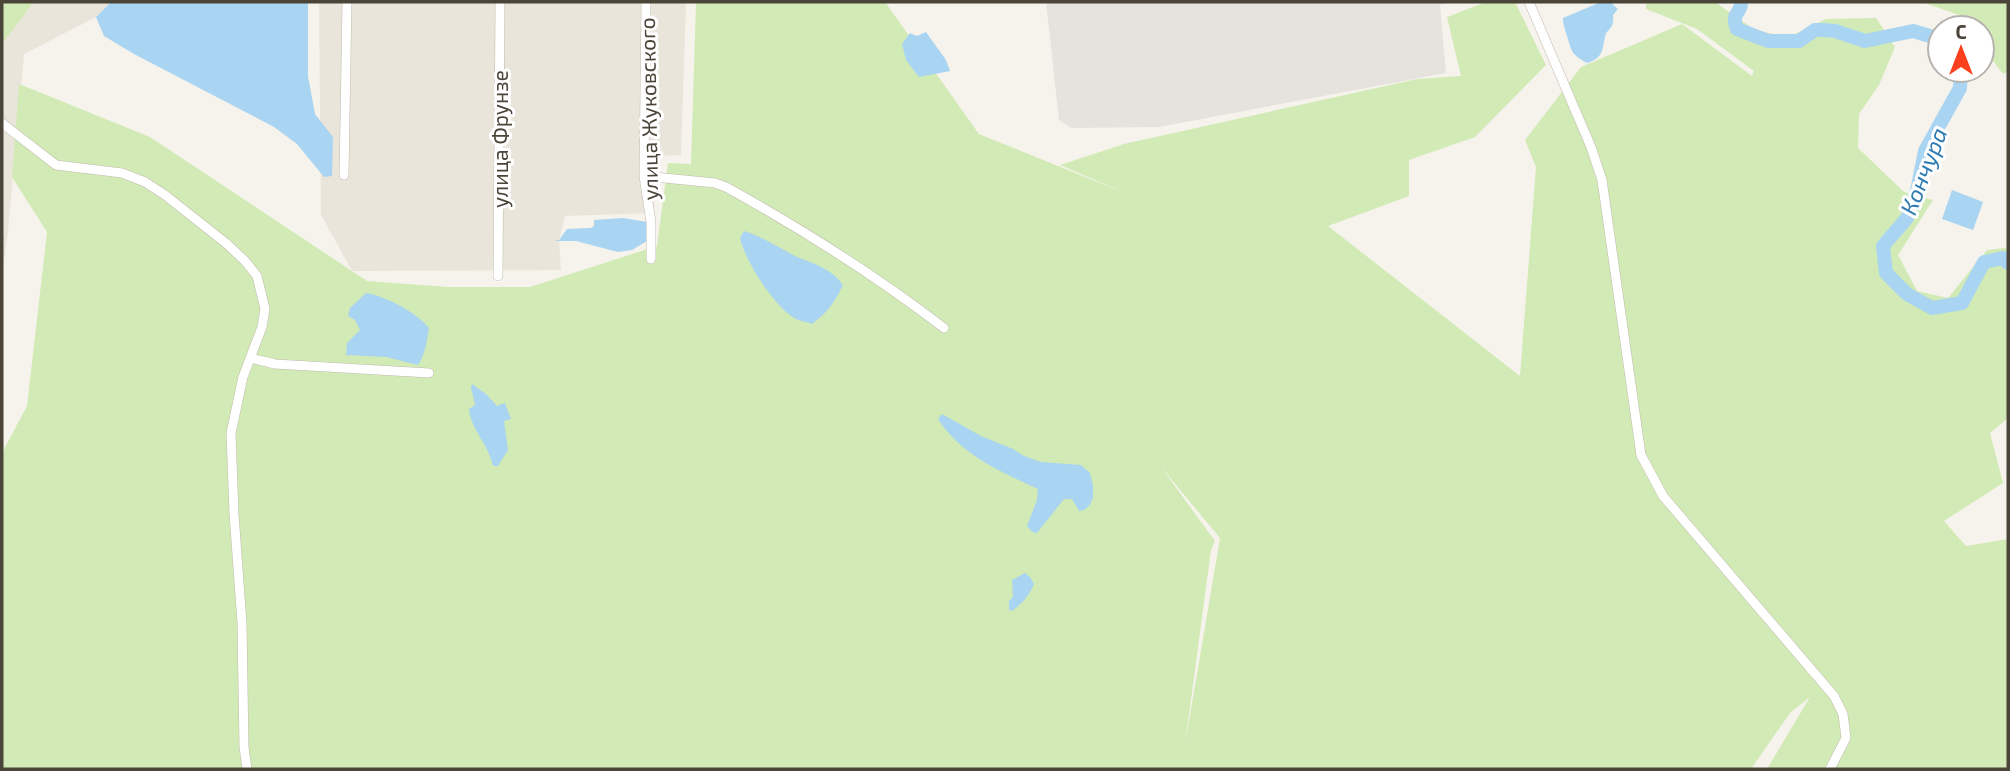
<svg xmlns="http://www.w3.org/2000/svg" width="2010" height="771" viewBox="0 0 2010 771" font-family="'Exo 2',sans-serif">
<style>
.residential{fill:#eae5da}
.industrial{fill:#e6e2dd}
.green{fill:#d2eab5;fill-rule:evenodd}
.water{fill:#a9d4f2}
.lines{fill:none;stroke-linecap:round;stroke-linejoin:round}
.river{stroke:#a9d4f2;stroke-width:14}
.street-casing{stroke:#c2bbae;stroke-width:10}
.street{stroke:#fff;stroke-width:9}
.labels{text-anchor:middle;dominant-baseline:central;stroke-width:6;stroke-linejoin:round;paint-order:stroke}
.street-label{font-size:21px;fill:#4b4439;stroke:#fff}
.water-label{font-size:23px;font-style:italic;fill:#2e7ab2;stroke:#fff}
</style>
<rect width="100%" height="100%" fill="#f6f3ec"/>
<path class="residential" d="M 2,2 L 111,2 L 96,17 L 24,54 L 8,231 L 2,275 Z
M 319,2 L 686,2 L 681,155 L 660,156 L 653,213 L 565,216 L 559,240 L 561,270 L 352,271 L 321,215 Z"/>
<path class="industrial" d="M 1046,2 L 1451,2 L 1440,5 L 1446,73 L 1159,127 L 1071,128 L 1059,120 Z"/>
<path class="green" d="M 2,2 L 33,3 L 2,44 Z
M 696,2 L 885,2 L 979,134 L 1130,195 L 1060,165 L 1124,144 L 1417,79 L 1461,76 L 1447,17 L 1486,2 L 1515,2 L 1546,65 L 1475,137 L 1409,160 L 1409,196 L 1328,226 L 1520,376 L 1536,167 L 1525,140 L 1581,67 L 1682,24 L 1752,76 L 1754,71 L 1697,29 L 1646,9 L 1646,2 L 1715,2 L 1755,30 L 1789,37 L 1826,19 L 1876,18 L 1895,47 L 1879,85 L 1859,114 L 1858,148 L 1904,192 L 1933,200 L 1898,255 L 1917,291 L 1948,298 L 1987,250 L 2005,248 L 2008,250 L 2008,418 L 1990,433 L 2003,483 L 1944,521 L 1966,546 L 2008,539 L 2008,769 L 1767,769 L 1810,697 L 1790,713 L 1751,769 L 2,769 L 2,453 L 27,406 L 47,232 L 12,177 L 19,84 L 150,137 L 367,281 L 448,287 L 530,287 L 657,246 L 668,163 L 691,164 ZM 1161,467 L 1220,538 L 1185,745 L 1211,550 L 1215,541 Z
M 1922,2 L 2008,2 L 2008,71 L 2003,74 L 1982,46 L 1982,28 L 1968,28 L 1959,15 Z"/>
<path class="water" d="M 111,2 L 308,2 L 308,76 L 315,114 L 333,137 L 332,176 L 324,177 L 297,144 L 274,127 L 134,54 L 104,36 L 96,17 Z
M 1601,2 L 1610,2 L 1618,9 L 1613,15 C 1614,24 1612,27 1606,33 C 1602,47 1605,58 1587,63 C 1571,54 1572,52 1567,36 C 1565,29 1563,25 1563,18 Z
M 926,32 L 946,60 L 950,71 L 919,77 L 906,60 L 902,44 L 910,33 L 917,36 Z
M 1952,190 L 1983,202 L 1973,230 L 1942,219 Z
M 623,218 L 647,222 L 647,241 L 632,250 L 618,252 L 576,241 L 554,241 L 559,240 L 567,229 L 591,228 L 594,226 L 594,220 Z
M 744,231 C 763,237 778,247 795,256 C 814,264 831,268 843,285 C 835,302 827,313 812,324 C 807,322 800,321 796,319 C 775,308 745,261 740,238 Z
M 366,293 C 386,296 417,313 429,328 C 427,341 425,355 418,365 L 386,357 L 346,355 L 347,343 L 360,330 L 355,320 L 348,316 L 350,308 Z
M 472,384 L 486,394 L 497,406 L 505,403 L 511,419 L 504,421 L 508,450 L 498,466 L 493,466 C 489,445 471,430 469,409 L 475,405 L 471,387 Z
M 942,414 L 981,436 L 1013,449 L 1024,456 L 1041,462 L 1081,465 L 1090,473 L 1093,486 L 1093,498 L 1089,506 L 1084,510 L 1079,511 L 1072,499 L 1064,499 L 1037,533 L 1032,532 L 1027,526 L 1037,500 L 1038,489 C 1001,472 961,455 938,419 Z
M 1025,573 L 1030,577 L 1034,584 C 1029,596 1022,604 1012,611 L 1009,610 L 1009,601 L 1013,597 L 1012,580 Z"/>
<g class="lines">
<path class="river" d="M 1741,2 C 1742,14 1730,12 1737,29 L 1768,41 L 1799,41 L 1815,30 L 1824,30 L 1835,31 L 1865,41 L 1913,31 L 1940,39
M 1961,70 L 1960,88 L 1925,151 L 1917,191 L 1907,218 L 1883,246 L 1886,273 L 1907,294 L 1932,308 L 1962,303 L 1984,262 L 2003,258 L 2008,263"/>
<g class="street-casing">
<path id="street" d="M 646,2 L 644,176 L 651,222 L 651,259
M 1529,2 L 1591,147 L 1602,180 L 1641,455 L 1663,496 L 1834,696 L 1843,714 L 1846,738 L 1830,769
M 2,123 L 56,165 L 122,173 L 145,182 L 165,195 L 227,244 L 245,261 L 257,276 L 265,309 L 262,327 L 243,377 L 231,433 L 234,514 L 242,623 L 244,747 L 247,769
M 344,175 L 347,2
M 644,176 L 715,183 L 726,187 C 802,229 875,275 944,328
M 498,276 L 500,2
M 250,358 L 275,364 L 429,373"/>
</g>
<use href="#street" class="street"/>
</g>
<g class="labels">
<g class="street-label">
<text transform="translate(648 109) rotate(-91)">улица Жуковского</text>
<text transform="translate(499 139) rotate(-90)">улица Фрунзе</text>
</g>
<g class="water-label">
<text transform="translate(1923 171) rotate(-69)">Кончура</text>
</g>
</g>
<rect width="2010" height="771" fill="none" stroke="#4b4439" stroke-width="7"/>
<g transform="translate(1961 49)"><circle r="33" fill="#ffffff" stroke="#b7b4b0" stroke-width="2"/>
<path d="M0-5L12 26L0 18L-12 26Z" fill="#fc3f1d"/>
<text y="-10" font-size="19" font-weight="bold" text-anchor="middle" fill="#4b4439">С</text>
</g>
</svg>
